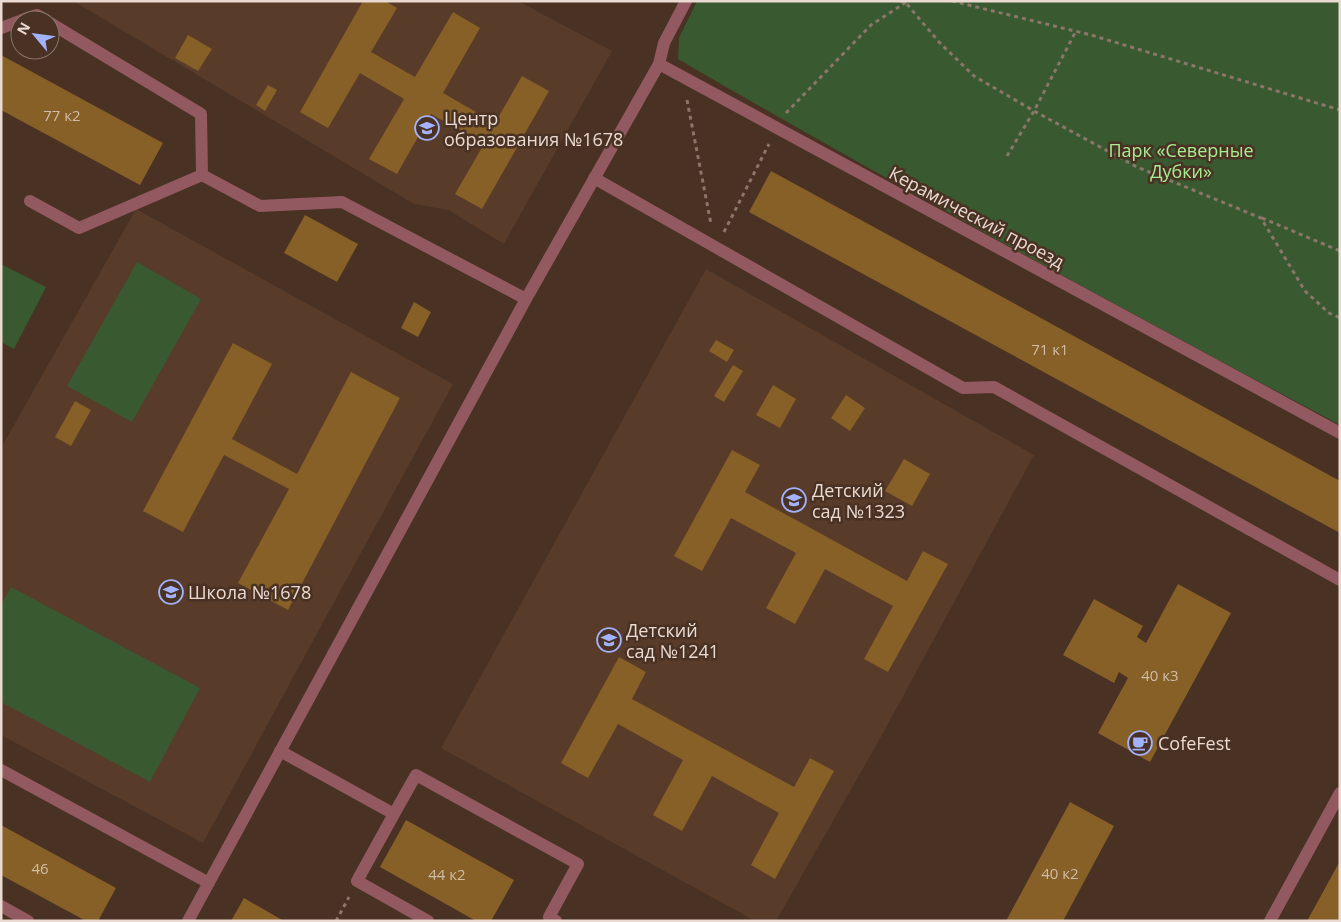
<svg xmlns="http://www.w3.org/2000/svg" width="1341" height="922" viewBox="0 0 1341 922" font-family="'Open Sans',sans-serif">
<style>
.built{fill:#583b29}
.green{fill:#395a30}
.building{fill:#866026}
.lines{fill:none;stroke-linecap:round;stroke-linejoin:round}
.path{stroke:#8a766a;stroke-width:3;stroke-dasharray:4 4;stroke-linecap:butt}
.minor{stroke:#935960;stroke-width:12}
.labels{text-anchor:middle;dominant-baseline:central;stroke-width:5;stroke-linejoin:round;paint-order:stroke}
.number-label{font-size:15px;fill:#d1bca7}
.poi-label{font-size:18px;fill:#eadad2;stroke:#493123;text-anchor:start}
.park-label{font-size:18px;fill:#a5ed91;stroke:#493123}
.street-label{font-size:18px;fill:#eadad2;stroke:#493123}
</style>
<rect width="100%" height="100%" fill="#493123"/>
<path class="built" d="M 73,1 L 518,1 L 612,51 L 504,244 L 448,210 L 414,204 Z
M 136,209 L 453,384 L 203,843 L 1,735 L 1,448 Z
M 706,269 L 1034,455 L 882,735 L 776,921 L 755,921 L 441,748 Z"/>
<path class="green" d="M 697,1 L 1340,1 L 1340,425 C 1117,306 896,186 678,59 L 679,38 Z
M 137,262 L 201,299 L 132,422 L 67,386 Z
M 1,264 L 46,287 L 14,349 L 1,342 Z
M 11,587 L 200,688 L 150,782 L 1,702 L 1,605 Z"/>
<path class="building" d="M 363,1 L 385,1 L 397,8 L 371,52 L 415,77 L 453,12 L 480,28 L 443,93 L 495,123 L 522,76 L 549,91 L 482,209 L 455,194 L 484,144 L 431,114 L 397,174 L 369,159 L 404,99 L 360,73 L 328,128 L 300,112 Z
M 188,35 L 212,49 L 198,71 L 175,58 Z
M 1,55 L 163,143 L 140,185 L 1,110 Z
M 268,85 L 277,90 L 265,111 L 256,105 Z
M 771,171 L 1340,481 L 1340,533 L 749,212 Z
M 305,215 L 358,244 L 337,282 L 284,253 Z
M 414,302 L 431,312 L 418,337 L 401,328 Z
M 716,340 L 734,350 L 727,362 L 709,351 Z
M 233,343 L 272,364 L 232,439 L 297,474 L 351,372 L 400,398 L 288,610 L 238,583 L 289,489 L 224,455 L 183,532 L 143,511 Z
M 733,365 L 743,371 L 724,402 L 714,396 Z
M 773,385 L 796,399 L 780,428 L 756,415 Z
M 846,395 L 865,408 L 850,431 L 831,418 Z
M 75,401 L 91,410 L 71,446 L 55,437 Z
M 732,450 L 760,465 L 745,492 L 907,581 L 923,551 L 948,564 L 888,672 L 864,659 L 893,606 L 825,569 L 795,624 L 766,608 L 796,553 L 731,518 L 702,571 L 674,556 Z
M 904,459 L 930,474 L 912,506 L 885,491 Z
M 1178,584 L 1231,613 L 1150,762 L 1098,733 L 1128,678 L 1119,672 L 1114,683 L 1063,655 L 1094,599 L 1143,626 L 1137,637 L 1146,643 Z
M 619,657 L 646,672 L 632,699 L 794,787 L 810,758 L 834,771 L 775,879 L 751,865 L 779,813 L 712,776 L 682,831 L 653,815 L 683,760 L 618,724 L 588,778 L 561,763 Z
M 1070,802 L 1114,826 L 1063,921 L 1006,921 Z
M 406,820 L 514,880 L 491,921 L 476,921 L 380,867 Z
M 1,825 L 116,888 L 98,921 L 86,921 L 1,875 Z
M 1340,861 L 1340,921 L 1307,921 Z
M 244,898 L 284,921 L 231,921 Z"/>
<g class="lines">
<path class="path" d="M 900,1 L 906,3 L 939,42 L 974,76 L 1034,111 L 1137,167 L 1261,218 L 1305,291 L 1329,313 L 1340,318
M 952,1 L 1091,35 L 1340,110
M 687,100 L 711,224
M 786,113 L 871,25 L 908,1
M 1007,156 L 1034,111 L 1076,31
M 1262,218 L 1340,251
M 724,232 L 769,144
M 336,921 L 349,897"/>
<path class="minor" d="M 22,20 L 37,15 L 46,20
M 50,23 L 201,114 L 202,175
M 1,28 L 20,21
M 659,64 L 1340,433
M 202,175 L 260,206 L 342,202 L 526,299
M 594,178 L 963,388 L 994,387 L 1340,580
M 30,201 L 79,228 L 202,175
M 280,751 L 394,814 L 416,775 L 578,864 L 549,917 L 556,921
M 1,770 L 209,883
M 394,814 L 357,881 L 428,921
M 1,906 L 28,921
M 188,921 L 526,299 L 659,64 L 664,43 L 686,1
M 1270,921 L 1340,793"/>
</g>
<defs>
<g id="school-ring" transform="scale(1.25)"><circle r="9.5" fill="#493123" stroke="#a3b2fd" stroke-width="1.5"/><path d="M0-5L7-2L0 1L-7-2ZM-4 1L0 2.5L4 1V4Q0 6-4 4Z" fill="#a3b2fd"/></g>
<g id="cafe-ring" transform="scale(1.25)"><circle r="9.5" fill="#493123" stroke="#a3b2fd" stroke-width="1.5"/><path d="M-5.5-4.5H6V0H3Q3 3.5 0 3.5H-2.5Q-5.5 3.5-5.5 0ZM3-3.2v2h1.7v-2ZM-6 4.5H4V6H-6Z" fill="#a3b2fd"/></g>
</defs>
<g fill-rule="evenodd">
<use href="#school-ring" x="427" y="128"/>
<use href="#school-ring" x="794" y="500"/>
<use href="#school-ring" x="171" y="592"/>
<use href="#school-ring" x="609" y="640"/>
<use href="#cafe-ring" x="1140" y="743"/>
</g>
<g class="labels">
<g class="number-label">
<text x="62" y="115">77 к2</text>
<text x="1050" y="349">71 к1</text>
<text x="1160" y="675">40 к3</text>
<text x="40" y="868">46</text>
<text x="1060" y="873">40 к2</text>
<text x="447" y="874">44 к2</text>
</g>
<g class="poi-label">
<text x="444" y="118">Центр<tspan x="444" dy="21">образования №1678</tspan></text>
<text x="812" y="490">Детский<tspan x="812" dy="21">сад №1323</tspan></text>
<text x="188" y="592">Школа №1678</text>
<text x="626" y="630">Детский<tspan x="626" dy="21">сад №1241</tspan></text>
<text x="1158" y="743">CofeFest</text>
</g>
<g class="park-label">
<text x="1181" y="150">Парк «Северные<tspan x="1181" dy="21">Дубки»</tspan></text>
</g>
<g class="street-label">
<text transform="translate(977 217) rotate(28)">Керамический проезд</text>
</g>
</g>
<rect width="1341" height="922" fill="none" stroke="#eadad2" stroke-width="5"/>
<g transform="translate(35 35) rotate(299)"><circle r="24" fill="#493123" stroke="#897569"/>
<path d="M0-4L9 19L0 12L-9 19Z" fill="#a3b2fd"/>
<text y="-8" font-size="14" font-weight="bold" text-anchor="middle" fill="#eadad2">N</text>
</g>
</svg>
